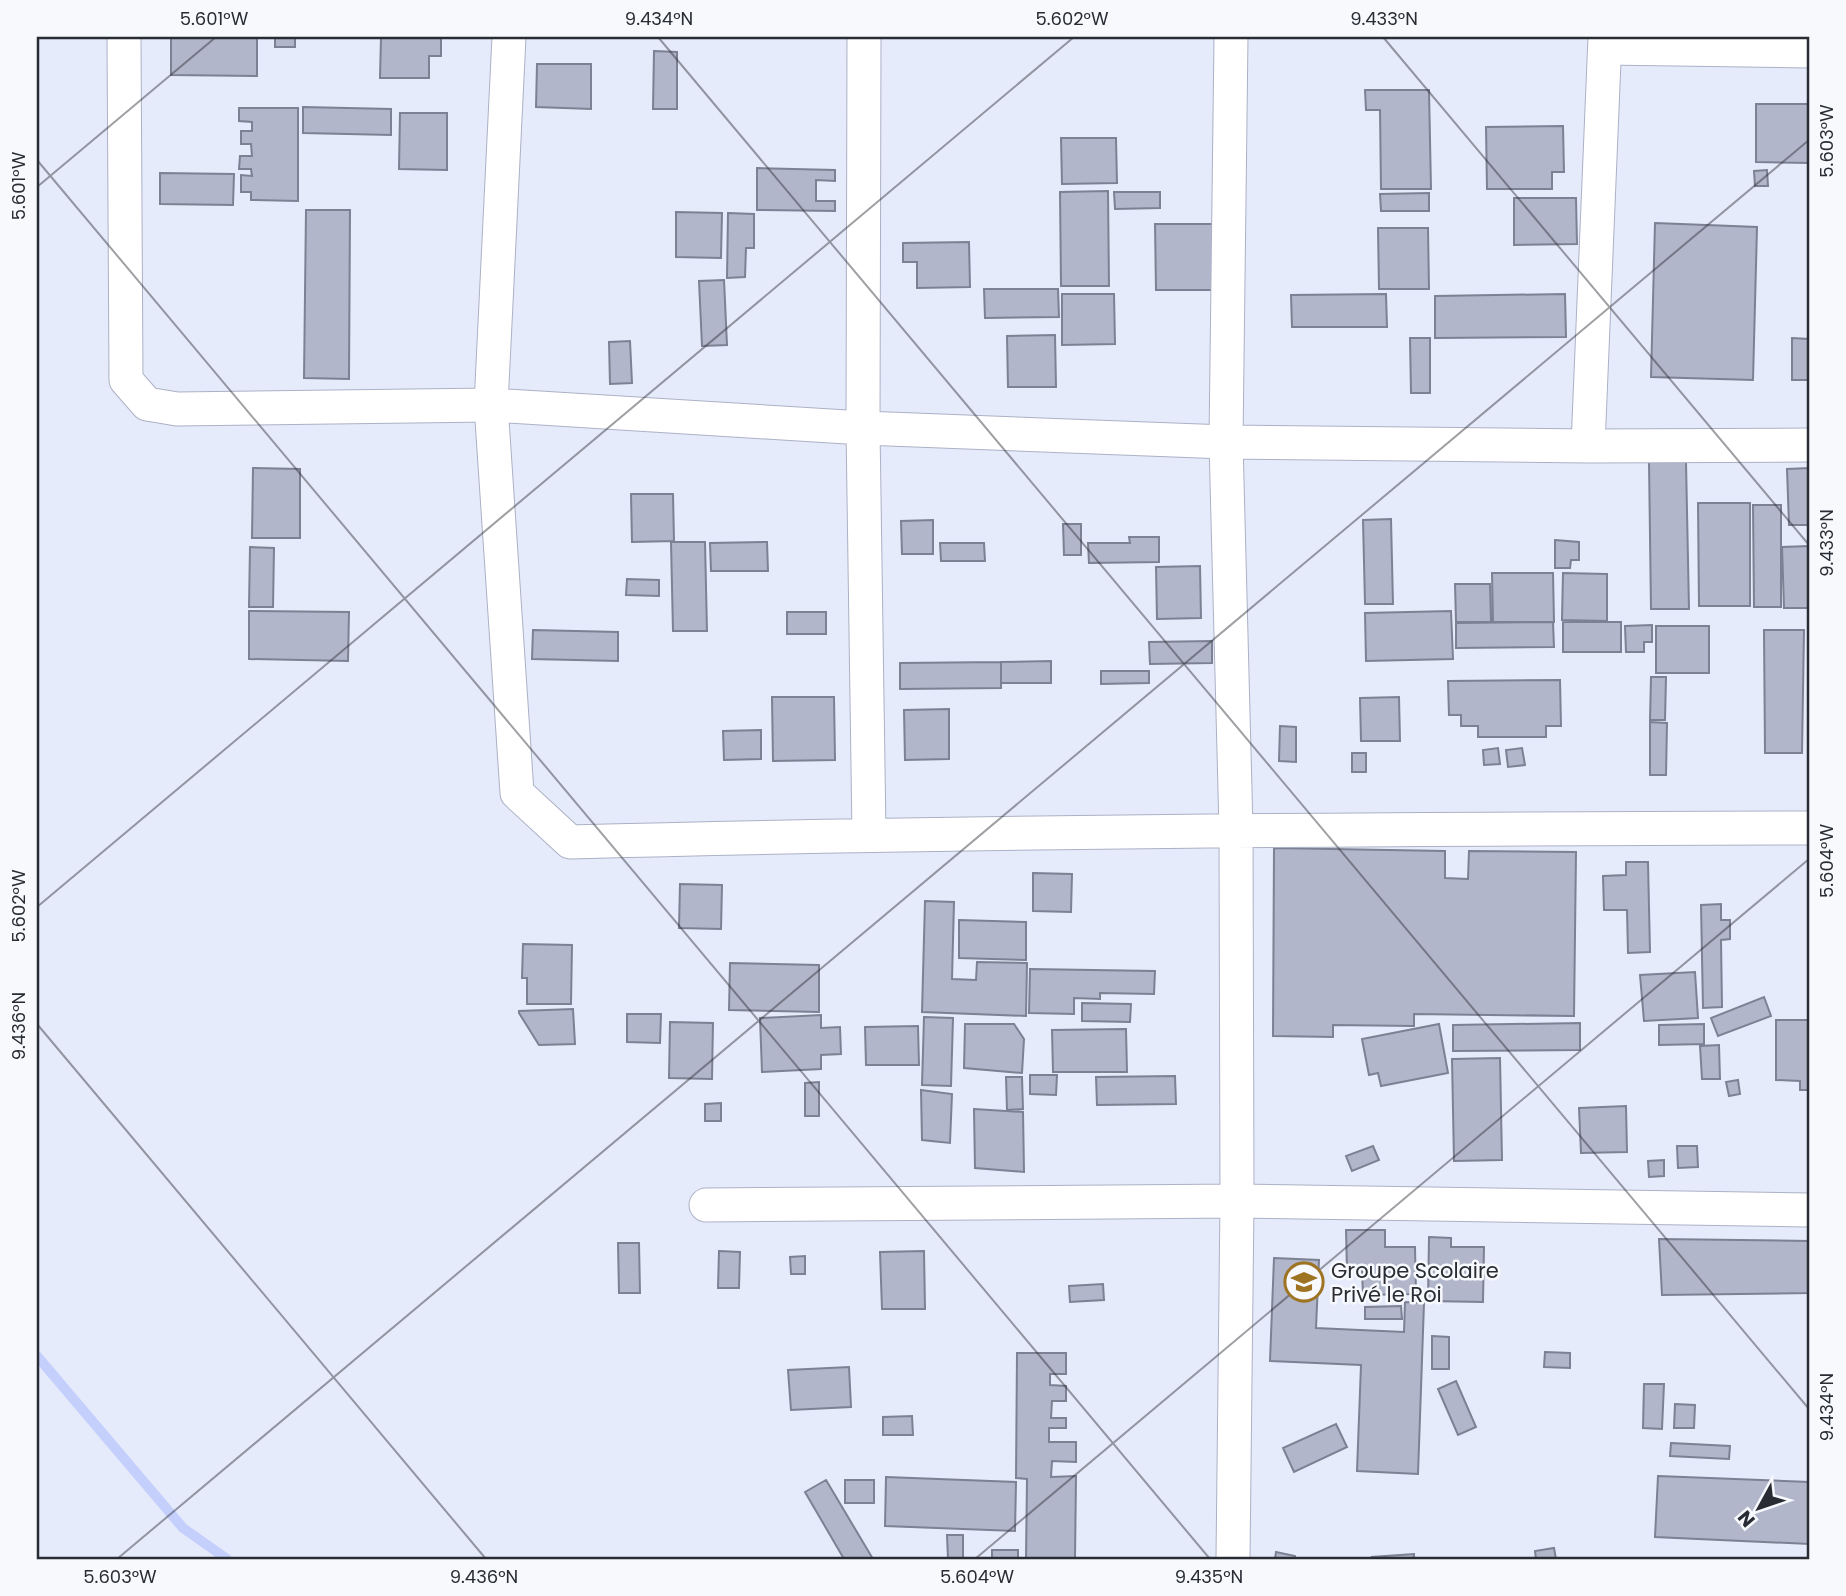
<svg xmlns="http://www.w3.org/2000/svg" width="1846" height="1596" viewBox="0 0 1846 1596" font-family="Poppins,sans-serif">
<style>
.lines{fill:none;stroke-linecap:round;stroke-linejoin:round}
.stream{stroke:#c4cffb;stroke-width:10}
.building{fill:#b1b6ca;stroke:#7c8193;stroke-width:2}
.minor-casing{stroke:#acb1c5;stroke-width:35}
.minor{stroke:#fff;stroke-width:33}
.ticks{fill:none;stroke:#2a2c34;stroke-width:2;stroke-opacity:0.45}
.labels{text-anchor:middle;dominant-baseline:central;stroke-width:5;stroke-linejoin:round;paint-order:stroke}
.poi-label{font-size:21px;fill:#2a2c34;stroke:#f7f9fd;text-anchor:start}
.neatline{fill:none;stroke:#2a2c34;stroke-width:2.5}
.ticks-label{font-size:18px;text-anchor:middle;fill:#2a2c34}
</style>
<rect width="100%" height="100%" fill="#e6ebfb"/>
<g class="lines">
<path class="stream" d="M 37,1356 L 183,1528 L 227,1559"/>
</g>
<path class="building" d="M 171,37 L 257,37 L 257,76 L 171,75 Z
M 275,37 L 295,37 L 295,47 L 275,47 Z
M 381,37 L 441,37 L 441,56 L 429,56 L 429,78 L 380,78 Z
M 654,51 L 677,52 L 677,109 L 653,109 Z
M 537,64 L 591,64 L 591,109 L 536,107 Z
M 1365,90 L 1429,90 L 1431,189 L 1381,189 L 1380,110 L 1366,110 Z
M 1756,104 L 1809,104 L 1809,163 L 1756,162 Z
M 303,107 L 391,109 L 391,135 L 303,133 Z
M 239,108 L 298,108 L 298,201 L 251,200 L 251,192 L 241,192 L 241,175 L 252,176 L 251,169 L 239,169 L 240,156 L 252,156 L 251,144 L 241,144 L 241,131 L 252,131 L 252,122 L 239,121 Z
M 400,113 L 447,113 L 447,170 L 399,169 Z
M 1563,126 L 1564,172 L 1552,172 L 1552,189 L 1487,189 L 1486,127 Z
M 1061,138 L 1116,138 L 1117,183 L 1062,184 Z
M 757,168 L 835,170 L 835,181 L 816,180 L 816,201 L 835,201 L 835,211 L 757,210 Z
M 1767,170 L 1768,186 L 1755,186 L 1754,171 Z
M 160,173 L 234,174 L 233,205 L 160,204 Z
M 1108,191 L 1109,286 L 1061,286 L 1060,192 Z
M 1114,192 L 1160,192 L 1160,208 L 1115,209 Z
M 1429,193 L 1429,211 L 1381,211 L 1380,194 Z
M 1514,198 L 1576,198 L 1577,244 L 1514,245 Z
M 306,210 L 350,210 L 349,379 L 304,378 Z
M 676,212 L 722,213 L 721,258 L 676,257 Z
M 728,213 L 754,214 L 754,248 L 746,248 L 745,277 L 727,278 Z
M 1655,223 L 1757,227 L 1753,380 L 1651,377 Z
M 1155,224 L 1213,224 L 1214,290 L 1156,290 Z
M 1378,228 L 1428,228 L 1429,289 L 1379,289 Z
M 969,242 L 970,287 L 917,288 L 917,262 L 903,262 L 903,243 Z
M 724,280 L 727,345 L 702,346 L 699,281 Z
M 984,289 L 1058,289 L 1059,317 L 985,318 Z
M 1062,294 L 1114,294 L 1115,344 L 1062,345 Z
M 1386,294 L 1387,327 L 1292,327 L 1291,295 Z
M 1565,294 L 1566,337 L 1435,338 L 1435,296 Z
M 1055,335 L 1056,387 L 1008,387 L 1007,336 Z
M 1410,338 L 1430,338 L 1430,393 L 1411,393 Z
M 1792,338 L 1809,339 L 1809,380 L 1792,380 Z
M 630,341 L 632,383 L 610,384 L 609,342 Z
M 1649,462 L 1686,462 L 1689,609 L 1651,609 Z
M 253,468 L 300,469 L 300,538 L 252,538 Z
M 1809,468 L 1809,525 L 1789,525 L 1787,469 Z
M 631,494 L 673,494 L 674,541 L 632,542 Z
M 1698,503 L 1750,503 L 1750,606 L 1699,606 Z
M 1753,505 L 1781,505 L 1781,607 L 1754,607 Z
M 1391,519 L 1393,604 L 1365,604 L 1363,520 Z
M 933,520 L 933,554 L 902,554 L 901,521 Z
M 1063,524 L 1081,524 L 1081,555 L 1064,555 Z
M 1129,537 L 1159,537 L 1159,562 L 1089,563 L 1088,543 L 1130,543 Z
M 1555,540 L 1579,542 L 1579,560 L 1571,560 L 1570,568 L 1555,568 Z
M 671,542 L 705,542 L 707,631 L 673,631 Z
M 767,542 L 768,571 L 711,571 L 710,543 Z
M 940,543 L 984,543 L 985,561 L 941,561 Z
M 1809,546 L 1809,608 L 1784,608 L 1782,547 Z
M 250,547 L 274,548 L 273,607 L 249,607 Z
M 1200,566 L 1201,618 L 1157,619 L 1156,567 Z
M 1492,573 L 1553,573 L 1554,622 L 1493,622 Z
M 1563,573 L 1607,574 L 1607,621 L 1562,620 Z
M 627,579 L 659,580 L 659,596 L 626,595 Z
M 1455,584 L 1490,584 L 1491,622 L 1456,622 Z
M 249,611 L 349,612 L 348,661 L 249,659 Z
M 1451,611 L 1453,659 L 1366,661 L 1365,613 Z
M 787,612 L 826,612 L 826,634 L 787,634 Z
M 1553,622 L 1554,647 L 1456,648 L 1456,623 Z
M 1563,622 L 1621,622 L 1621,652 L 1563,652 Z
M 1652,625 L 1652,642 L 1644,642 L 1644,652 L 1626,652 L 1625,626 Z
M 1656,626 L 1709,626 L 1709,673 L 1656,673 Z
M 533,630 L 618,632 L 618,661 L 532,659 Z
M 1764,630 L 1804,630 L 1802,753 L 1765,753 Z
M 1212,641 L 1212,663 L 1150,664 L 1149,642 Z
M 1051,661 L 1051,683 L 1001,683 L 1001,662 Z
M 1001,662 L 1001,688 L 900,689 L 900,663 Z
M 1101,671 L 1149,671 L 1149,683 L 1101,684 Z
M 1651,677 L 1666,677 L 1665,720 L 1650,720 Z
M 1560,680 L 1561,726 L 1546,726 L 1546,737 L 1478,737 L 1478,726 L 1461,726 L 1461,715 L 1449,715 L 1448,681 Z
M 772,697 L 834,697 L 835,760 L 773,761 Z
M 1399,697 L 1400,741 L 1361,741 L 1360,698 Z
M 949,709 L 949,759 L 905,760 L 904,710 Z
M 1650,722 L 1667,723 L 1666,775 L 1650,775 Z
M 1280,726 L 1296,727 L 1296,762 L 1279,761 Z
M 761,730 L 761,759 L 724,760 L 723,731 Z
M 1498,748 L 1500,764 L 1484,765 L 1483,750 Z
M 1522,748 L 1525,765 L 1508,767 L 1506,750 Z
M 1352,753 L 1366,753 L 1366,772 L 1352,772 Z
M 1274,848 L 1445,851 L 1445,878 L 1468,879 L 1469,851 L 1576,852 L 1574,1016 L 1414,1014 L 1414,1026 L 1333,1025 L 1333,1037 L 1273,1036 Z
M 1626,862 L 1648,862 L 1650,952 L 1628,953 L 1627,910 L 1604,910 L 1603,876 L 1626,875 Z
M 1033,873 L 1072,874 L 1071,912 L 1033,911 Z
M 680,884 L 722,885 L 721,929 L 679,928 Z
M 925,901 L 954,902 L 952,979 L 976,980 L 977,962 L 1027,963 L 1026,1016 L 922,1012 Z
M 1721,904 L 1721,920 L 1730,920 L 1730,939 L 1721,940 L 1722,1007 L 1703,1008 L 1701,905 Z
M 959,920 L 1026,922 L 1026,960 L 959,958 Z
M 523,944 L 572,945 L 571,1004 L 527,1004 L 527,978 L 522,978 Z
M 730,963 L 819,965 L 819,1012 L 729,1010 Z
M 1030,969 L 1155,971 L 1154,994 L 1100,993 L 1100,999 L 1074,998 L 1074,1014 L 1029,1013 Z
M 1695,972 L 1698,1018 L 1644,1021 L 1640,975 Z
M 1764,997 L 1771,1016 L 1718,1036 L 1711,1018 Z
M 1082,1003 L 1131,1004 L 1130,1022 L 1082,1021 Z
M 573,1009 L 575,1044 L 539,1045 L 519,1013 L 519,1011 Z
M 627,1014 L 661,1014 L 660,1043 L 627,1042 Z
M 821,1015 L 821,1028 L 840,1027 L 841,1054 L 821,1055 L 821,1069 L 762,1072 L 760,1018 Z
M 924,1017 L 953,1018 L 951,1086 L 922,1085 Z
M 1776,1020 L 1809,1020 L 1809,1090 L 1800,1090 L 1800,1081 L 1776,1080 Z
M 670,1022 L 713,1023 L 712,1079 L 669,1078 Z
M 1580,1023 L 1580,1050 L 1453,1051 L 1453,1025 Z
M 965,1024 L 1014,1024 L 1024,1039 L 1022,1073 L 964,1068 Z
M 1439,1024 L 1448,1073 L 1381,1086 L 1378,1073 L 1369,1075 L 1362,1039 Z
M 1704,1024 L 1704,1044 L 1659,1045 L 1659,1025 Z
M 918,1026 L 919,1065 L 866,1065 L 865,1027 Z
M 1126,1029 L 1127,1072 L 1053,1072 L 1052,1030 Z
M 1719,1045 L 1720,1079 L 1702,1079 L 1700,1046 Z
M 1500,1058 L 1502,1160 L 1454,1161 L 1452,1059 Z
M 1030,1075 L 1057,1075 L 1056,1095 L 1030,1094 Z
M 1175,1076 L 1176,1104 L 1097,1105 L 1096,1077 Z
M 1006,1077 L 1022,1077 L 1023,1109 L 1007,1110 Z
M 1738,1080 L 1740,1094 L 1729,1096 L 1726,1082 Z
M 819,1082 L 819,1116 L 805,1116 L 805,1083 Z
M 921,1090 L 952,1094 L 950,1143 L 922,1140 Z
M 721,1103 L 721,1121 L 705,1121 L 705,1104 Z
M 1626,1106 L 1627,1152 L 1581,1153 L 1579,1108 Z
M 974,1109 L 1023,1112 L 1024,1172 L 975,1168 Z
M 1373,1146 L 1379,1160 L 1352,1171 L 1346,1156 Z
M 1677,1146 L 1697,1146 L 1698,1167 L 1678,1168 Z
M 1664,1160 L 1664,1176 L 1649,1177 L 1648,1161 Z
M 1346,1230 L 1385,1230 L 1385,1247 L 1415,1247 L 1416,1294 L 1363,1295 L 1362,1270 L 1347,1270 Z
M 1429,1237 L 1451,1238 L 1451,1247 L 1484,1247 L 1483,1302 L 1428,1301 Z
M 1659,1239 L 1809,1241 L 1809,1293 L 1662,1295 Z
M 618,1243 L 639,1243 L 640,1293 L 619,1293 Z
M 719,1251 L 740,1252 L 739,1288 L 718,1288 Z
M 924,1251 L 925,1309 L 882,1309 L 880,1252 Z
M 805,1256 L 805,1274 L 791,1274 L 790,1257 Z
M 1274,1258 L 1319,1260 L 1316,1328 L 1404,1332 L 1405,1302 L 1424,1303 L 1418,1474 L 1357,1471 L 1361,1365 L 1270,1361 Z
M 1103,1284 L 1104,1300 L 1070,1302 L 1069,1286 Z
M 1401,1306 L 1402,1319 L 1365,1319 L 1365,1307 Z
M 1432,1336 L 1449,1337 L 1449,1369 L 1432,1369 Z
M 1545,1352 L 1570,1353 L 1570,1368 L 1544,1367 Z
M 1017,1353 L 1066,1353 L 1066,1374 L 1050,1374 L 1050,1385 L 1066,1386 L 1066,1401 L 1052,1401 L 1051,1418 L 1066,1418 L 1066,1428 L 1049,1428 L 1049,1442 L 1076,1442 L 1076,1462 L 1052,1461 L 1051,1477 L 1076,1476 L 1075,1559 L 1026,1559 L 1027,1479 L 1016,1478 Z
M 849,1367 L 851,1407 L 791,1410 L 788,1370 Z
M 1456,1381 L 1476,1427 L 1458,1435 L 1438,1389 Z
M 1644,1384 L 1664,1384 L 1662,1429 L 1643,1428 Z
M 1675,1404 L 1695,1405 L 1694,1428 L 1674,1428 Z
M 912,1416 L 913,1435 L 883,1435 L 883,1417 Z
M 1336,1424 L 1347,1447 L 1294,1472 L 1283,1448 Z
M 1671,1443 L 1730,1446 L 1729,1459 L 1670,1456 Z
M 1658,1476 L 1809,1482 L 1809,1544 L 1655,1537 Z
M 886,1477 L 1016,1482 L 1015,1531 L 885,1526 Z
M 826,1480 L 873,1559 L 844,1559 L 805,1492 Z
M 845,1480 L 874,1480 L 874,1503 L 845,1503 Z
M 947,1535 L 963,1535 L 963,1558 L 948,1559 Z
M 1554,1548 L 1556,1559 L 1536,1559 L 1535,1551 Z
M 992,1550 L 1018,1550 L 1018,1559 L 992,1559 Z
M 1276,1552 L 1295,1556 L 1295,1559 L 1275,1559 Z
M 1414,1554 L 1414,1559 L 1373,1559 L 1372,1557 Z"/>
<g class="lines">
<g class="minor-casing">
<path id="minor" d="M 124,37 L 126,380 L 147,404 L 177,409 L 491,405 L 863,428 L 1226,442 L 1588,446 L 1809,445
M 509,37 L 491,405 L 517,793 L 570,842 C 983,831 1396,829 1809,828
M 864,37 L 863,428 L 869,834
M 1231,37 L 1226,442 L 1236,829 L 1237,1201 L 1233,1559
M 1605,48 L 1809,51
M 1588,446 L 1605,37
M 706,1205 L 1237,1201 L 1809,1210"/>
</g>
<use href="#minor" class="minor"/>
</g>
<path class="ticks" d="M 658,37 L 1809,1409M 1383,37 L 1809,545M 37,160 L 1210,1559M 37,187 L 216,37M 37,907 L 1074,37M 37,1024 L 486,1559M 117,1559 L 1809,140M 975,1559 L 1809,859"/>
<defs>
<g id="school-ring" transform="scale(2.0125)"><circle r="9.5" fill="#f7f9fd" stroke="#9e7322" stroke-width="1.5"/><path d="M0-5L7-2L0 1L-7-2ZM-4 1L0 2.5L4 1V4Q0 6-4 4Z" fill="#9e7322"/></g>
</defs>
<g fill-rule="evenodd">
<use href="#school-ring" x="1304" y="1282"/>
</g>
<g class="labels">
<g class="poi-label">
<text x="1331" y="1270">Groupe Scolaire<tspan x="1331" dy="24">Privé le Roi</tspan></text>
</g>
</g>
<rect width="1846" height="1596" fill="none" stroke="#f7f9fd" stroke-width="77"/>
<g transform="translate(1759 1508) rotate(230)" stroke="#f7f9fd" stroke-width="5" paint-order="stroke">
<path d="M0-5L12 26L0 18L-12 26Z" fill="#2a2c34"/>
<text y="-10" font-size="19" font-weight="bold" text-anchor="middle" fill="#2a2c34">N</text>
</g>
<rect x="38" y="38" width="1770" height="1520" class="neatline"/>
<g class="ticks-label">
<text x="214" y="25">5.601°W</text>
<text x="659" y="25">9.434°N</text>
<text x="1072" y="25">5.602°W</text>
<text x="1384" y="25">9.433°N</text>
<text transform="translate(1827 141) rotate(-90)" y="6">5.603°W</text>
<text transform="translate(19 186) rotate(-90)" y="6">5.601°W</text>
<text transform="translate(1827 543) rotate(-90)" y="6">9.433°N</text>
<text transform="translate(1827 861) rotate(-90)" y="6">5.604°W</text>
<text transform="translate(19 906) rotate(-90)" y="6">5.602°W</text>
<text transform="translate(19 1026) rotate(-90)" y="6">9.436°N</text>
<text transform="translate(1827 1407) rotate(-90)" y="6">9.434°N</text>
<text x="120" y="1583">5.603°W</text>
<text x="484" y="1583">9.436°N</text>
<text x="977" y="1583">5.604°W</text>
<text x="1209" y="1583">9.435°N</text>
</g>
</svg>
